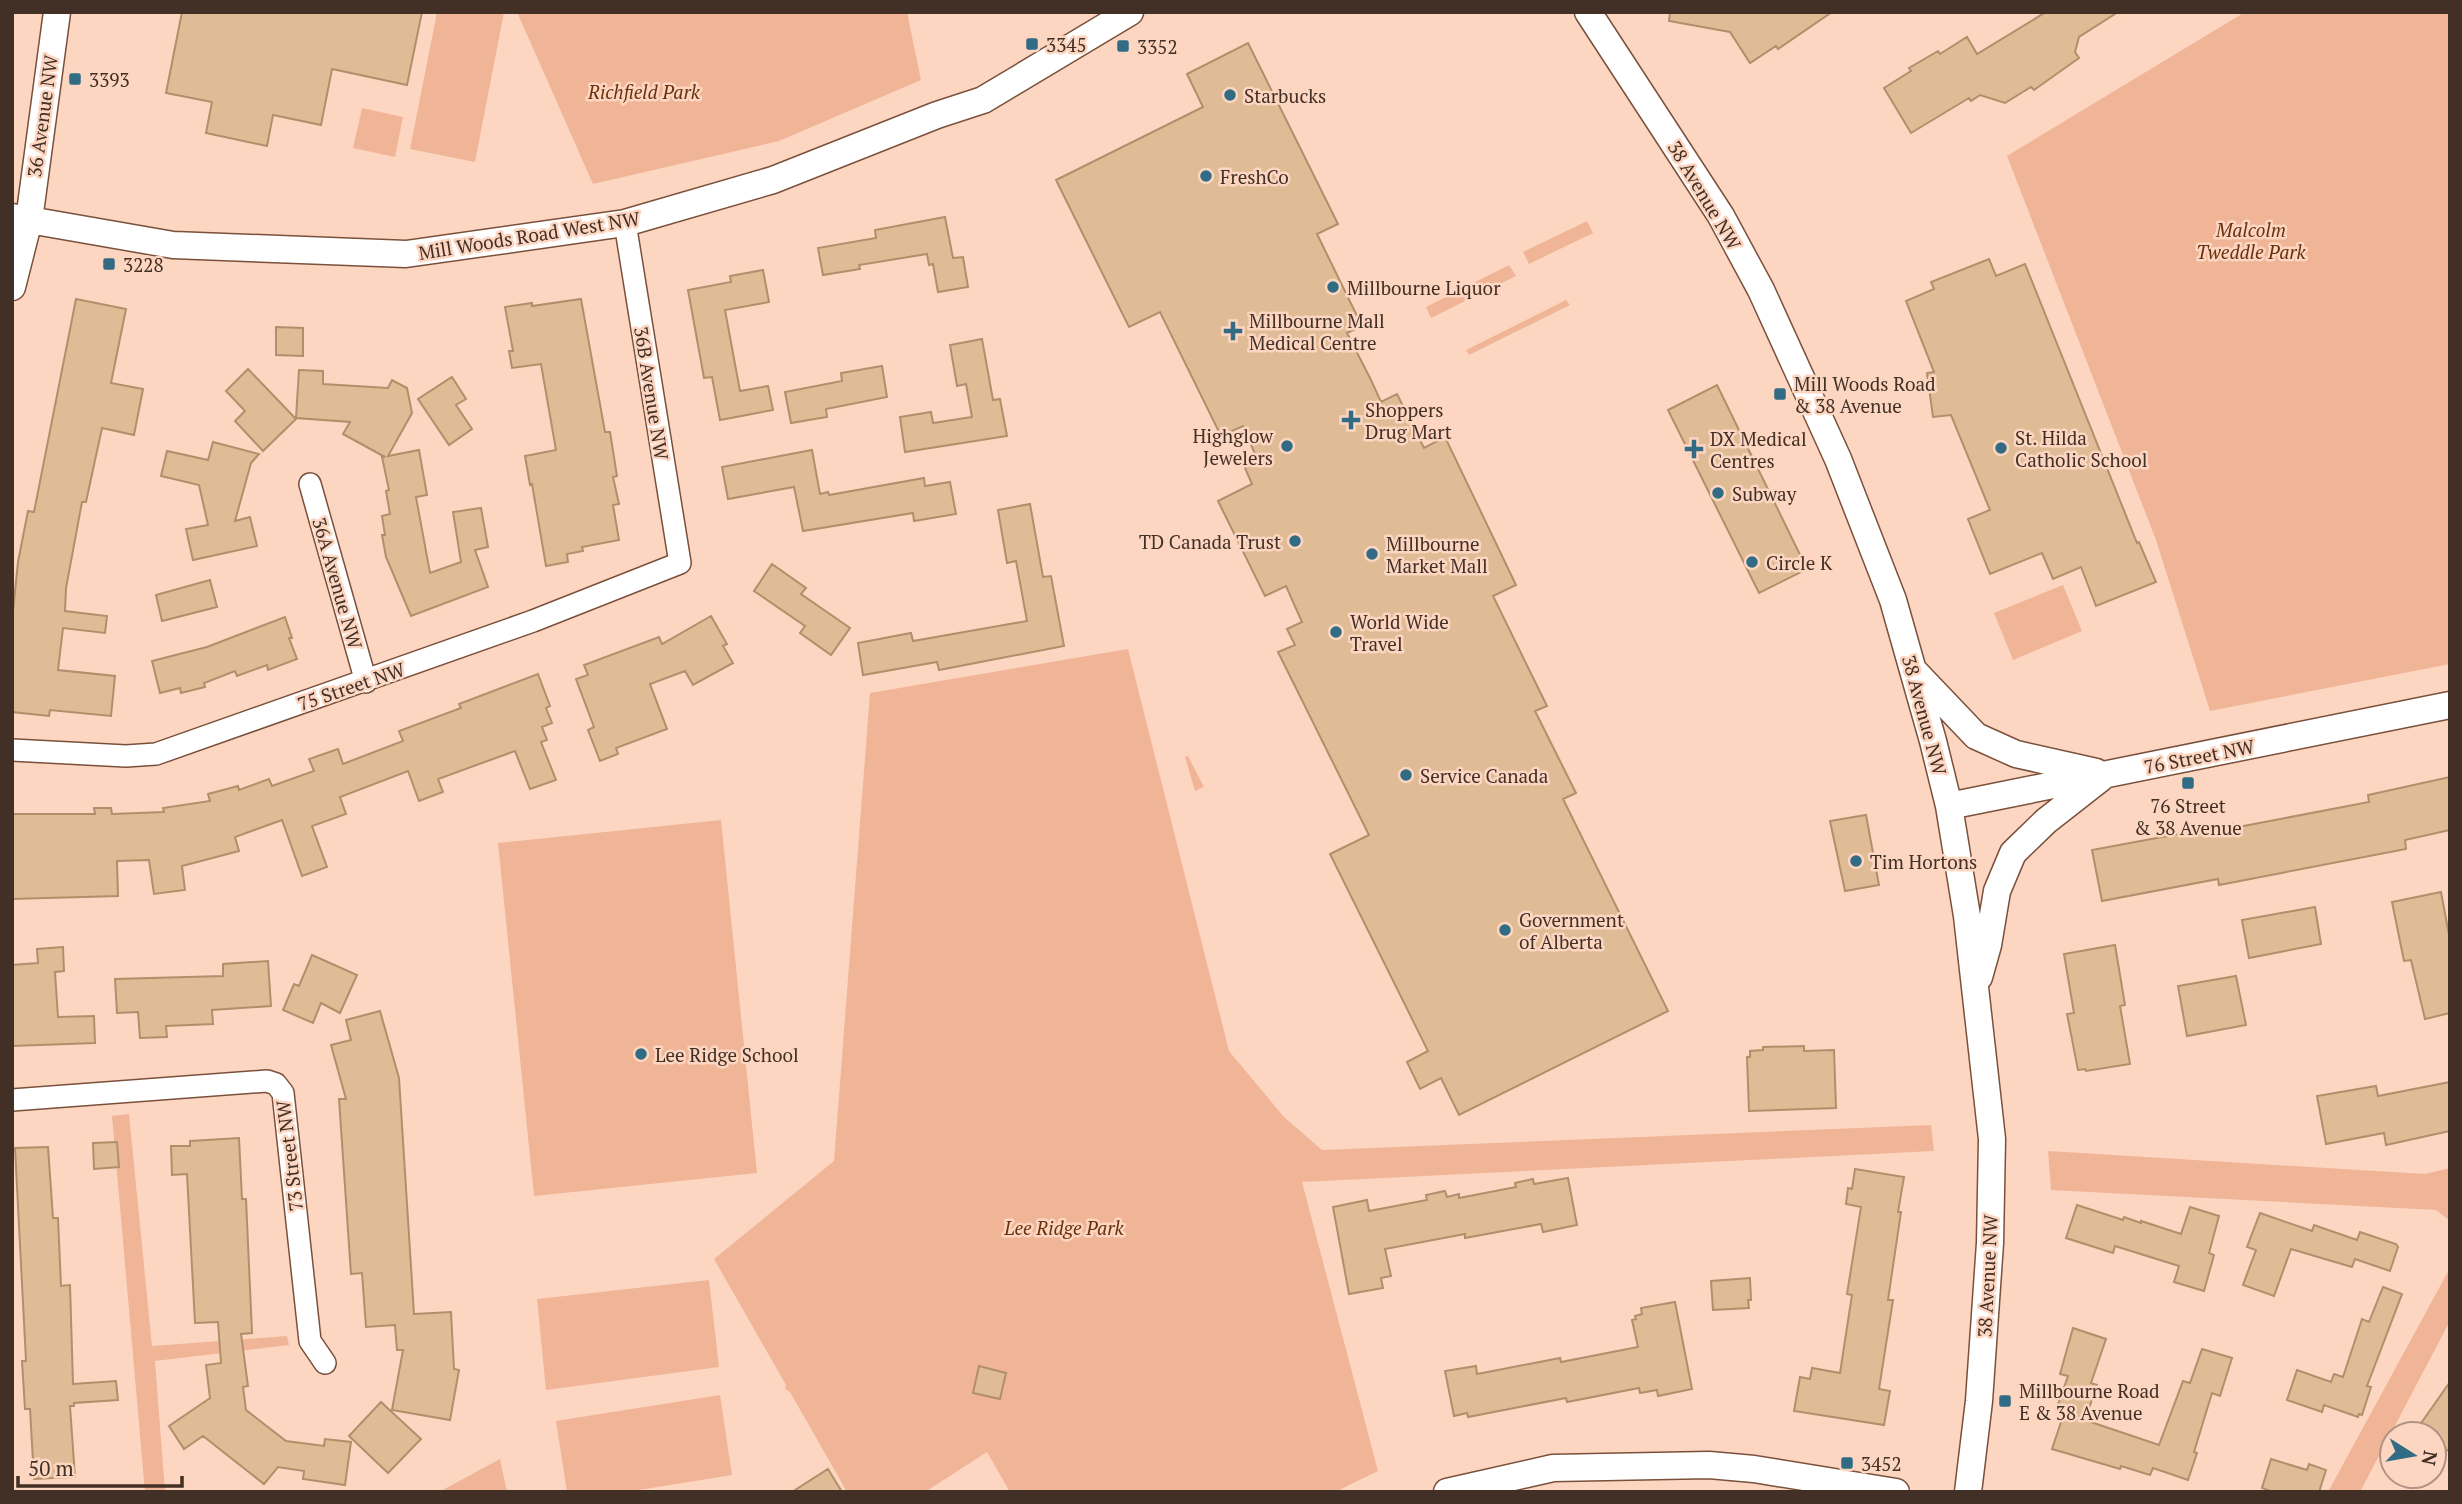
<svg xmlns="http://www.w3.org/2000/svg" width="2462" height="1504" viewBox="0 0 2462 1504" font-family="'PT Serif',serif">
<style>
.green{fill:#f0b597}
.building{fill:#e0bc96;stroke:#b18f6a;stroke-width:2}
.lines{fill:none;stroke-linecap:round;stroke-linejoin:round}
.minor-casing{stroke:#7a503a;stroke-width:24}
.tertiary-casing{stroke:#7a503a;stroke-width:29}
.minor{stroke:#fff;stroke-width:21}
.tertiary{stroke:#fff;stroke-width:26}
.poi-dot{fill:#316b84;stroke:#fdd6c2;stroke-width:2.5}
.labels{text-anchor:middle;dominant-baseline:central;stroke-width:5;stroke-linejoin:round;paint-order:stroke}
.poi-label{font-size:19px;fill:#422f25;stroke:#fdd6c2;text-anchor:start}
.park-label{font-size:19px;font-style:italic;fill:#6a310c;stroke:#fdd6c2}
.street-label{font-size:19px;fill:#422f25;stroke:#fdd6c2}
</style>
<rect width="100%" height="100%" fill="#fdd6c2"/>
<path class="green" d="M 437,12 L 504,12 L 475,162 L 410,149 Z
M 517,12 L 907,12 L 921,80 L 779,141 L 593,184 Z
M 2245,12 L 2450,12 L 2450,664 L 2210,711 L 2156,540 L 2007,156 Z
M 362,108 L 403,117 L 395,157 L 353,148 Z
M 1587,221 L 1593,233 L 1529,264 L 1523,252 Z
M 1509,265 L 1516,276 L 1431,318 L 1426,307 Z
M 1566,300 L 1570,305 L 1469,355 L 1466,350 Z
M 2063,585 L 2082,631 L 2013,660 L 1994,613 Z
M 1128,649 L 1229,1051 L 1284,1117 L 1322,1150 L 1931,1125 L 1934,1151 L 1302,1182 L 1378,1471 L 1335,1492 L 1010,1492 L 987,1452 L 925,1492 L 847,1492 L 790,1392 L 785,1389 L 786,1385 L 714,1259 L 834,1161 L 870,693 Z
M 1188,756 L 1204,787 L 1195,791 L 1185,757 Z
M 721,820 L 757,1173 L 534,1196 L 498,843 Z
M 129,1114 L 152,1346 L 287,1336 L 289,1345 L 155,1361 L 165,1492 L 145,1492 L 112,1116 Z
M 2048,1151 L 2425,1174 L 2450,1168 L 2450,1221 L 2436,1210 L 2051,1190 Z
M 2450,1268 L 2450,1321 L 2360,1492 L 2328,1492 Z
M 709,1280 L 719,1367 L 546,1390 L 537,1299 Z
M 720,1395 L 732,1475 L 627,1492 L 567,1492 L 556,1421 Z
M 500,1459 L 507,1492 L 439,1492 Z"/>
<path class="building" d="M 182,12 L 422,12 L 407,85 L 332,69 L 321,125 L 273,115 L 267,146 L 206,133 L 212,102 L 166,93 Z
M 1670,12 L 1832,12 L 1778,49 L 1776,46 L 1750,63 L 1730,32 L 1669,21 Z
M 2046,12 L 2118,12 L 2079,37 L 2075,52 L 2079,58 L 2034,90 L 2031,87 L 2005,103 L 1980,95 L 1971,101 L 1969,98 L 1911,133 L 1884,88 L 1911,71 L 1909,68 L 1938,51 L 1940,54 L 1967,37 L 1977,54 Z
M 1248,43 L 1338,224 L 1317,234 L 1362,326 L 1347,333 L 1371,380 L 1381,402 L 1397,394 L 1424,448 L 1445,437 L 1516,585 L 1493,596 L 1547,706 L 1535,711 L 1576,793 L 1563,799 L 1668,1011 L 1459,1115 L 1441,1078 L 1420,1089 L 1407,1062 L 1428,1051 L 1330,854 L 1369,835 L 1278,652 L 1295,645 L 1287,629 L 1302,622 L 1286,586 L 1265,596 L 1218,501 L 1252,484 L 1245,468 L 1258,461 L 1243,426 L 1221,436 L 1160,312 L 1129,327 L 1056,180 L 1203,107 L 1187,74 Z
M 945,217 L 953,258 L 963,257 L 968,287 L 938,292 L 933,264 L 929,265 L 927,254 L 859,265 L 860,269 L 823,275 L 818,248 L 876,238 L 875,230 Z
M 1989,259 L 1996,276 L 2025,264 L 2137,543 L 2139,542 L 2156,582 L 2096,606 L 2081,567 L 2053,579 L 2042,553 L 1990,574 L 1968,519 L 1990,510 L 1951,415 L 1933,417 L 1927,373 L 1934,372 L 1906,301 L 1934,289 L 1931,282 Z
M 763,270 L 769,302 L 725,310 L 740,391 L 768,386 L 773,410 L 720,420 L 712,377 L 704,378 L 688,290 L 731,282 L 730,276 Z
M 76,299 L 126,309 L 111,383 L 143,389 L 134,435 L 102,428 L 86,502 L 82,502 L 66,588 L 65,611 L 107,616 L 105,633 L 63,628 L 58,670 L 115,676 L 111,716 L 50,710 L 49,716 L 12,712 L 12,621 L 18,562 L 28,511 L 34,512 Z
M 581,299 L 605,432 L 610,432 L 617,476 L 613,477 L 619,504 L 613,505 L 619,540 L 582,547 L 583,551 L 567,554 L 568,562 L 546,566 L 532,484 L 530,485 L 525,456 L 556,450 L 541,364 L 512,368 L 509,351 L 513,351 L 505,307 L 532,303 L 532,306 Z
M 276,327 L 303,328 L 303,356 L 276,355 Z
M 982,339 L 993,400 L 1000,399 L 1007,436 L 905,452 L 900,417 L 931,412 L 933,423 L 972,417 L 966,384 L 957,386 L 950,345 Z
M 882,366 L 887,397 L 826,409 L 827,417 L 791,423 L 785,392 L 842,381 L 841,373 Z
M 248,369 L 296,419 L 263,451 L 235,421 L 245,411 L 226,391 Z
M 299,370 L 323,371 L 323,384 L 388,388 L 392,380 L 407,388 L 412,413 L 388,456 L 419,450 L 427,495 L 416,497 L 430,573 L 461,562 L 453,512 L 481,508 L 488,547 L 475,550 L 488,587 L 411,616 L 386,557 L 382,535 L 385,535 L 382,516 L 390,514 L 386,491 L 389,490 L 382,457 L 385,457 L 343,434 L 350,422 L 296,418 Z
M 452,377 L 466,399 L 456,405 L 472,429 L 449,445 L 418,399 Z
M 1717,385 L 1807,569 L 1759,593 L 1668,410 Z
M 213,442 L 259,454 L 251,463 L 235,521 L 250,517 L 257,546 L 193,560 L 186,529 L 208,525 L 199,485 L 161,476 L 167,451 L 208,460 Z
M 812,450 L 820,494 L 828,492 L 829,495 L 924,478 L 925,486 L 950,482 L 956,514 L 914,521 L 913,513 L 803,531 L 794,487 L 728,499 L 722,467 Z
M 1030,504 L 1043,577 L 1051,576 L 1064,646 L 939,670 L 937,662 L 863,675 L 858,643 L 911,633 L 913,641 L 1027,621 L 1016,561 L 1007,563 L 998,510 Z
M 772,564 L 806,588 L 801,594 L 850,628 L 831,655 L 800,633 L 805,626 L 754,591 Z
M 210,580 L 217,607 L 162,621 L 156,595 Z
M 711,616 L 727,644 L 723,646 L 733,663 L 693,685 L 685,671 L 650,684 L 667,729 L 616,748 L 618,754 L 600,761 L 588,730 L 594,727 L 576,679 L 588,675 L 584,665 L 659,637 L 662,644 Z
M 285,617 L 292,638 L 289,638 L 297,659 L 268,670 L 267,665 L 237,676 L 235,671 L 204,683 L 205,687 L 181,693 L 180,688 L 160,693 L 152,661 L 207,647 Z
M 538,674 L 550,706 L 546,708 L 552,723 L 542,727 L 547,740 L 541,742 L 556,780 L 530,789 L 515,751 L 438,779 L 443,792 L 419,801 L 408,771 L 340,797 L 346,814 L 312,826 L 327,867 L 302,876 L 282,820 L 235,837 L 239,851 L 182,866 L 185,890 L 154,894 L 149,860 L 117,861 L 118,896 L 12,899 L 12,814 L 95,814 L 94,808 L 111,808 L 112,814 L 164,812 L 163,808 L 210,801 L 208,794 L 238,786 L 239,790 L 269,779 L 272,786 L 314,771 L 309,759 L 338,749 L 343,764 L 403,741 L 399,731 L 461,708 L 459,704 Z
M 2450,777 L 2450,830 L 2405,840 L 2406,849 L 2219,885 L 2218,879 L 2102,901 L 2092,850 L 2232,824 L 2233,828 L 2369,802 L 2368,795 Z
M 1866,815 L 1879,885 L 1845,891 L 1830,821 Z
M 2441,892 L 2450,940 L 2450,1013 L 2425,1019 L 2411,960 L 2404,961 L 2392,902 Z
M 2315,907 L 2321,944 L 2249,958 L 2242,920 Z
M 2115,945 L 2125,1005 L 2120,1006 L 2130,1064 L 2086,1071 L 2085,1069 L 2078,1070 L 2067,1014 L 2074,1013 L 2064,954 Z
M 63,947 L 64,971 L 55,972 L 58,1017 L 94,1016 L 95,1043 L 12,1046 L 12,965 L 38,963 L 37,949 Z
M 312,955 L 357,975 L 340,1013 L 321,1003 L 313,1023 L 283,1010 L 294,984 L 299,986 Z
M 268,961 L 271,1006 L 212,1010 L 213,1024 L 166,1026 L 167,1037 L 140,1038 L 138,1012 L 117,1013 L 115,979 L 223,976 L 223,964 Z
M 2236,976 L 2246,1025 L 2187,1036 L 2178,986 Z
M 380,1011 L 399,1078 L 414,1314 L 451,1312 L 454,1369 L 459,1370 L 450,1420 L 392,1410 L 403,1350 L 397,1350 L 395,1325 L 366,1327 L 362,1273 L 351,1274 L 339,1099 L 346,1099 L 331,1045 L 351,1040 L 346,1020 Z
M 1804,1046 L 1804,1051 L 1834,1050 L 1836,1108 L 1749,1111 L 1747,1057 L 1750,1057 L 1750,1051 L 1763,1050 L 1763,1047 Z
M 2450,1082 L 2450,1131 L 2386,1145 L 2384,1133 L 2326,1144 L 2317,1096 L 2376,1086 L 2378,1096 Z
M 239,1138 L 242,1199 L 246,1199 L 252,1333 L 241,1334 L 248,1386 L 243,1387 L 246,1410 L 286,1441 L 324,1446 L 325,1439 L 351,1442 L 345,1485 L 303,1479 L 304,1471 L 278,1467 L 264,1484 L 203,1436 L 184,1449 L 169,1426 L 210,1398 L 206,1365 L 221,1363 L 218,1322 L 195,1323 L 187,1174 L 172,1175 L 171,1146 L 190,1146 L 190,1141 Z
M 117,1142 L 119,1167 L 94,1169 L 93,1143 Z
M 48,1147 L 53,1218 L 58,1218 L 61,1286 L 70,1285 L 73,1384 L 116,1381 L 118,1400 L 74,1403 L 74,1406 L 70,1406 L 75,1477 L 34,1479 L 30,1409 L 25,1409 L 22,1361 L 26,1361 L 15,1148 Z
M 1855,1169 L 1904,1177 L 1898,1212 L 1901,1212 L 1888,1300 L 1893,1300 L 1879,1389 L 1890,1391 L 1884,1425 L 1794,1411 L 1800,1377 L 1810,1379 L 1812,1368 L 1840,1373 L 1852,1295 L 1847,1294 L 1861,1207 L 1846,1204 L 1848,1188 L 1852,1189 Z
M 1568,1178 L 1577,1225 L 1543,1232 L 1541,1224 L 1465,1238 L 1465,1234 L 1385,1249 L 1391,1276 L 1381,1278 L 1383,1288 L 1349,1294 L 1333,1207 L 1367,1200 L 1369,1211 L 1427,1200 L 1426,1195 L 1445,1191 L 1447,1197 L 1459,1194 L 1459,1198 L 1516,1187 L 1515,1183 L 1533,1179 L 1534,1184 Z
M 2077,1205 L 2123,1220 L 2124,1217 L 2141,1223 L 2141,1221 L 2181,1234 L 2190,1207 L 2219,1216 L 2209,1253 L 2214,1255 L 2204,1291 L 2174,1282 L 2179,1266 L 2115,1246 L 2113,1253 L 2066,1238 Z
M 2260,1213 L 2312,1231 L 2314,1225 L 2357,1240 L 2360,1232 L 2396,1244 L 2398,1247 L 2390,1271 L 2355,1259 L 2352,1267 L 2291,1249 L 2274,1296 L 2243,1285 L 2256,1250 L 2247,1247 Z
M 1750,1278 L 1751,1300 L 1748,1300 L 1749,1308 L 1713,1310 L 1711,1281 Z
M 2383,1287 L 2402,1294 L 2367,1386 L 2371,1387 L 2362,1415 L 2359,1414 L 2358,1417 L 2324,1405 L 2322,1412 L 2287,1400 L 2297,1370 L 2331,1382 L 2334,1374 L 2343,1377 L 2362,1319 L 2369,1322 Z
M 1675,1302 L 1692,1389 L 1658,1396 L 1657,1390 L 1640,1393 L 1639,1388 L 1567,1402 L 1566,1398 L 1468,1417 L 1467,1413 L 1454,1416 L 1445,1371 L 1476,1366 L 1477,1374 L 1560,1358 L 1561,1362 L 1638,1347 L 1632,1320 L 1636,1319 L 1635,1316 L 1642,1314 L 1641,1308 Z
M 2073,1328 L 2106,1339 L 2091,1383 L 2097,1385 L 2085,1420 L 2159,1445 L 2183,1381 L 2190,1383 L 2202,1349 L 2232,1358 L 2220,1396 L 2212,1393 L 2194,1452 L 2197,1453 L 2188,1480 L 2153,1468 L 2150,1475 L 2121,1466 L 2120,1469 L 2052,1449 L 2064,1413 L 2056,1410 L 2068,1376 L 2060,1374 Z
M 979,1366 L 1006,1373 L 1000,1399 L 973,1393 Z
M 2450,1382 L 2450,1452 L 2434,1441 L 2434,1434 L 2424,1434 L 2417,1429 Z
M 381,1402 L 421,1439 L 388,1473 L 349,1436 Z
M 2271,1459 L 2307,1470 L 2309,1464 L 2326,1470 L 2319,1492 L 2273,1492 L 2262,1488 Z
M 828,1469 L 842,1492 L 792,1492 Z"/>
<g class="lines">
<g class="minor-casing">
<path id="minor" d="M 310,484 L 366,682
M 12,750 L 126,756 L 156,754 L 533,621 L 680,563 L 625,223
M 12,1100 L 267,1081 L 276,1084 L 283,1093 L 310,1341 L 325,1363"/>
</g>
<g class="tertiary-casing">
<path id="tertiary" d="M 1588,12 L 1721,216 L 1761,290 L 1838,459 L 1893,600 L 1933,741 L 1949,806 L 1967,916 L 1992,1139 L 1990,1243 L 1979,1401 L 1968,1492
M 12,217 L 173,245 L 406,254 L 625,223 L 773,180 L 937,115 L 983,100 L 1130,12
M 12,287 L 29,220 L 57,12
M 1915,672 L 1976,736 L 2016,754 L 2096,772
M 1949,806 L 2450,705
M 1979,977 L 1988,945 L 1997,891 L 2013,853 L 2046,821 L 2101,778
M 1447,1492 L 1553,1468 L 1709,1465 L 1754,1469 L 1896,1492"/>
</g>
<use href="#minor" class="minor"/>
<use href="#tertiary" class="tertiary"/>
</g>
<g class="poi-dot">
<rect x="1025" y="37" width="14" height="14" rx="3.5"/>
<rect x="1116" y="39" width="14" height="14" rx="3.5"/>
<rect x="68" y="72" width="14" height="14" rx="3.5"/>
<circle cx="1230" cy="95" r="7"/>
<circle cx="1206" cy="176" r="7"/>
<rect x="102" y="257" width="14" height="14" rx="3.5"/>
<circle cx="1333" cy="287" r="7"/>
<path d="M1229.5 320.5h7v7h7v7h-7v7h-7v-7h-7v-7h7z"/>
<rect x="1773" y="387" width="14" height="14" rx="3.5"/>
<path d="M1347.5 409.5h7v7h7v7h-7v7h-7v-7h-7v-7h7z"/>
<circle cx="1287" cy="446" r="7"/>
<circle cx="2001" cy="448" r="7"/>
<path d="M1690.5 438.5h7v7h7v7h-7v7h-7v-7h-7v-7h7z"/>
<circle cx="1718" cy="493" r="7"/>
<circle cx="1295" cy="541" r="7"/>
<circle cx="1372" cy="554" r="7"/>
<circle cx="1752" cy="562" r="7"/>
<circle cx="1336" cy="632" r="7"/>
<circle cx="1406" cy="775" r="7"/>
<rect x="2181" y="776" width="14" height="14" rx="3.5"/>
<circle cx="1856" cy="861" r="7"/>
<circle cx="1505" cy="930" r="7"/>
<circle cx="641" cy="1054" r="7"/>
<rect x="1998" y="1394" width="14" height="14" rx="3.5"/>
<rect x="1840" y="1456" width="14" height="14" rx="3.5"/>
</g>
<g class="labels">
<g class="poi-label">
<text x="1046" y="44">3345</text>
<text x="1137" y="46">3352</text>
<text x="89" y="79">3393</text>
<text x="1244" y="95">Starbucks</text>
<text x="1220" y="176">FreshCo</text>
<text x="123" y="264">3228</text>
<text x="1347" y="287">Millbourne Liquor</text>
<text x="1249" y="320">Millbourne Mall<tspan x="1249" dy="22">Medical Centre</tspan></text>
<text x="1794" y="383">Mill Woods Road<tspan x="1794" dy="22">&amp; 38 Avenue</tspan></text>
<text x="1365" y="409">Shoppers<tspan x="1365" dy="22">Drug Mart</tspan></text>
<text x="1273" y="435" text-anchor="end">Highglow<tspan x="1273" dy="22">Jewelers</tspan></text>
<text x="2015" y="437">St. Hilda<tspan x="2015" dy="22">Catholic School</tspan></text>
<text x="1710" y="438">DX Medical<tspan x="1710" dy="22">Centres</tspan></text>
<text x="1732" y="493">Subway</text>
<text x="1281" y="541" text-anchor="end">TD Canada Trust</text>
<text x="1386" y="543">Millbourne<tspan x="1386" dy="22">Market Mall</tspan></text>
<text x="1766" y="562">Circle K</text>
<text x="1350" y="621">World Wide<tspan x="1350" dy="22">Travel</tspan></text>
<text x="1420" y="775">Service Canada</text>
<text x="2188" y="805" text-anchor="middle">76 Street<tspan x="2188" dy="22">&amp; 38 Avenue</tspan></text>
<text x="1870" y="861">Tim Hortons</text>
<text x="1519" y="919">Government<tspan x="1519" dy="22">of Alberta</tspan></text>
<text x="655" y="1054">Lee Ridge School</text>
<text x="2019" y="1390">Millbourne Road<tspan x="2019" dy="22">E &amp; 38 Avenue</tspan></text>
<text x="1861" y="1463">3452</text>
</g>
<g class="park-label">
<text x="644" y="91">Richfield Park</text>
<text x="2251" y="229">Malcolm<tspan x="2251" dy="22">Tweddle Park</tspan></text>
<text x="1064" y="1227">Lee Ridge Park</text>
</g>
<g class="street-label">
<text transform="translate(42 116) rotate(-82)">36 Avenue NW</text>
<text transform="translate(1705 195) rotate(59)">38 Avenue NW</text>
<text transform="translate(529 235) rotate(-9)">Mill Woods Road West NW</text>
<text transform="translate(652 393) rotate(81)">36B Avenue NW</text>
<text transform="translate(338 583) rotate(74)">36A Avenue NW</text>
<text transform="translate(351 686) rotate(-19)">75 Street NW</text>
<text transform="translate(1925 715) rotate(75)">38 Avenue NW</text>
<text transform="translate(2199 756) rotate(-11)">76 Street NW</text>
<text transform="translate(289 1156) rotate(-97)">73 Street NW</text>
<text transform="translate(1987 1276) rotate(-87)">38 Avenue NW</text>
</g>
</g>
<rect width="2462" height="1504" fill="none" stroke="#422f25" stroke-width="28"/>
<g transform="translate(2413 1455) rotate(101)"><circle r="33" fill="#fdd6c2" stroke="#b29383" stroke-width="2"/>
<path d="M0-5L12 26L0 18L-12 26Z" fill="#316b84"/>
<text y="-10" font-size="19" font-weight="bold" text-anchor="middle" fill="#422f25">N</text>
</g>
<path d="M18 1476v10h164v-10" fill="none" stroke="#422f25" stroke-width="3.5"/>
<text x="28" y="1476" font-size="21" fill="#422f25" stroke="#fdd6c2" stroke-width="5" paint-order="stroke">50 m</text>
</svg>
